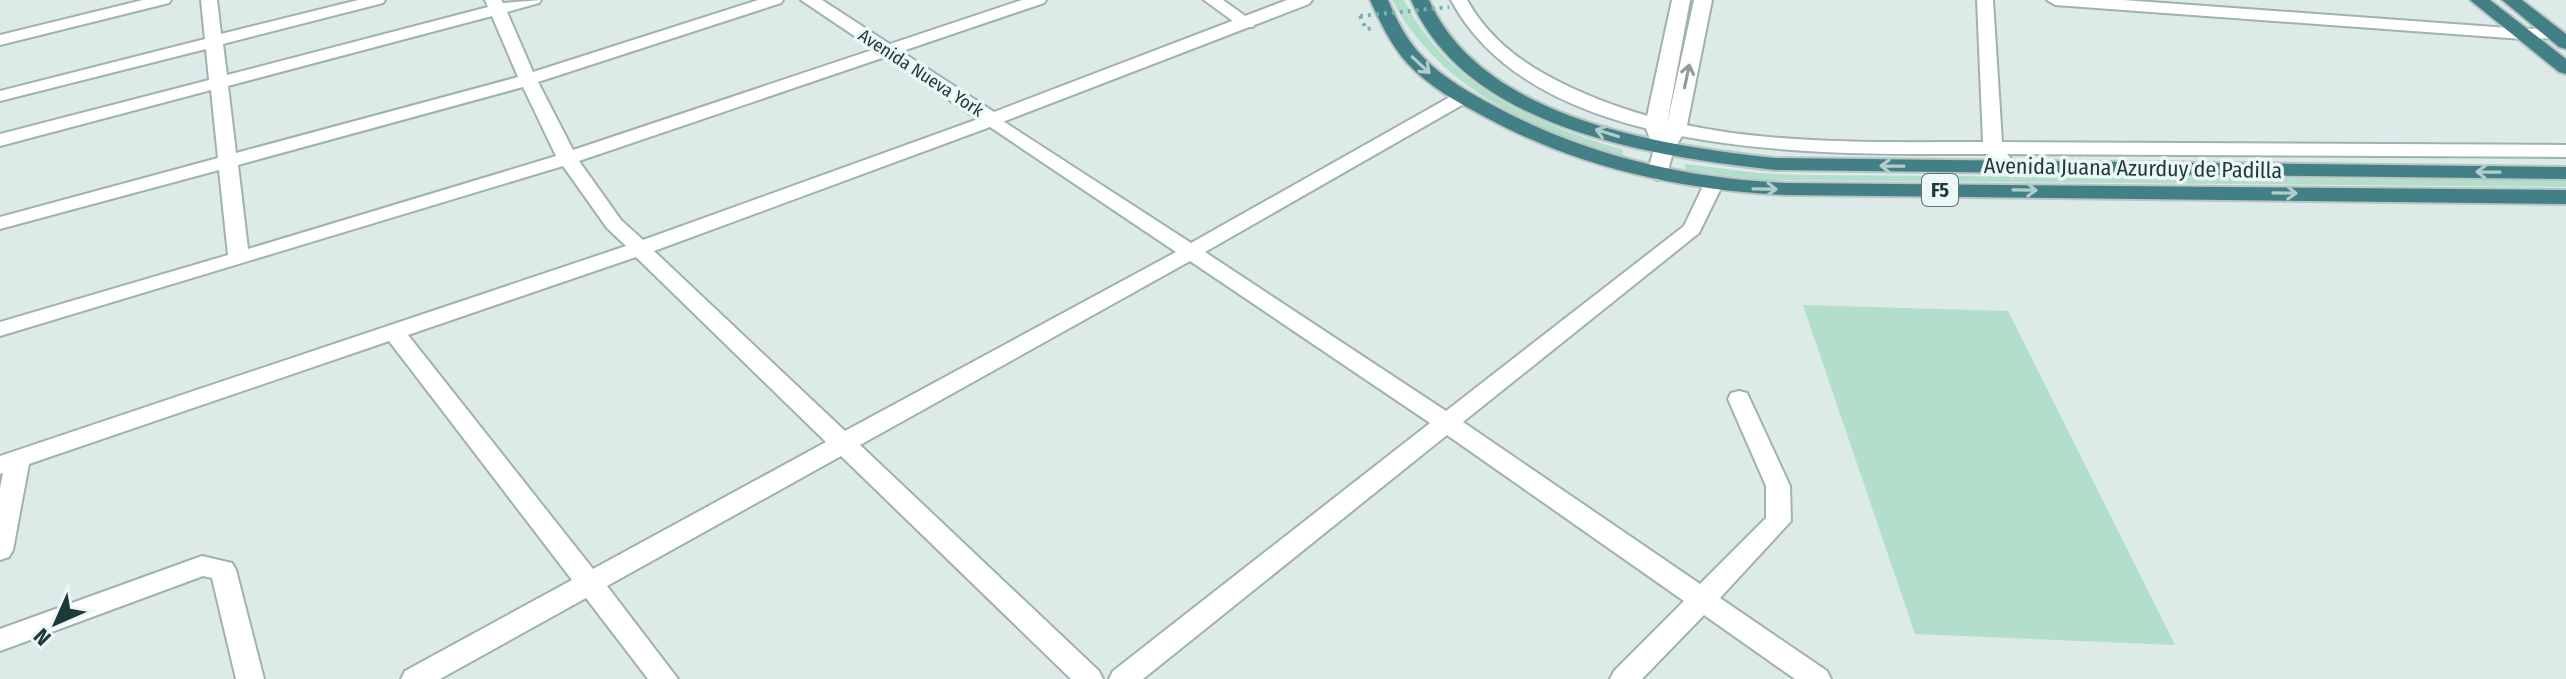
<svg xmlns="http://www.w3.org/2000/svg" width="2566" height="679" viewBox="0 0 2566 679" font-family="'Fira Sans Condensed',sans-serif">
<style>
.green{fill:#b3decc}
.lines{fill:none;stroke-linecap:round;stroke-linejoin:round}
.minor-casing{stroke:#9fb1b0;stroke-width:4}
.tertiary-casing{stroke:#9fb1b0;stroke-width:4}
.trunk-casing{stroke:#bbc4c4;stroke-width:4}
.path{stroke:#7ab0b1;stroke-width:4;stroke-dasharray:3 5;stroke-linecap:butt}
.minor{fill:#fff;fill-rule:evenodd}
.tertiary{fill:#fff;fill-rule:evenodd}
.trunk{fill:#428086;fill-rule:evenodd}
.path-bridge{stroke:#7ab0b1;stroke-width:4;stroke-dasharray:3 5;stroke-linecap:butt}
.oneway{stroke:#b1cdce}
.oneway2{stroke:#8e9c9c}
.labels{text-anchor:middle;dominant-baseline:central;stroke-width:7;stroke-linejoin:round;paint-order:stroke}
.far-street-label{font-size:18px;fill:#1d393a;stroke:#edf7f5}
.shield{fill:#edf7f5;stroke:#5b7272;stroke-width:2}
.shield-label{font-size:20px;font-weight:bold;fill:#1d393a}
.street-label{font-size:22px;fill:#1d393a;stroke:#edf7f5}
</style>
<rect width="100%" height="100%" fill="#dceae8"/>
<path class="green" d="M 1392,0 L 1404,0 C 1447,86 1535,124 1623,150 L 1622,156 C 1530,128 1439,88 1392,0 Z
M 1685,164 L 1758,173 L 1800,175 L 2566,180 L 2566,187 L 1763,180 L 1685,170 Z
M 1803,305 L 2008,311 L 2175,645 L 1915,634 Z"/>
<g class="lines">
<g class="minor-casing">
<path id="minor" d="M 143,0 L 171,0 L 169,3 L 0,45 L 0,35 Z
M 201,0 L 217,0 L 221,34 L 358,0 L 385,0 L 383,3 L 223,44 L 227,75 L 488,7 L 485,0 L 501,0 L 503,3 L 541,0 L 539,3 L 507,12 L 533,72 L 758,0 L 783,0 L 781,3 L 538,82 L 573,150 L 1022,0 L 1046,0 L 1044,3 L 579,161 L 621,220 L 643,240 L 992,114 L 1191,243 L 1457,93 L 1469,93 L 1472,97 L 1469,101 L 1205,252 L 1446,411 L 1684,226 L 1706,180 L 1720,180 L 1723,184 L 1699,233 L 1463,422 L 1700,584 L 1766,518 L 1766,486 L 1728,399 L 1731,393 L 1739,391 L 1747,393 L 1790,486 L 1791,521 L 1720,598 L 1827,671 L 1831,679 L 1795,679 L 1704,615 L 1642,679 L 1610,679 L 1614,671 L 1684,601 L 1447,435 L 1143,679 L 1109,679 L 1113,671 L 1430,423 L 1190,261 L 860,445 L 1099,671 L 1103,679 L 1071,679 L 841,456 L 607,586 L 678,679 L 648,679 L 586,598 L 440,679 L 401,679 L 405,671 L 572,580 L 389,341 L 29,464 L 13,550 L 9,557 L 0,560 L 0,488 L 3,473 L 0,474 L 0,456 L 626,246 L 607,228 L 563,166 L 0,336 L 0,322 L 228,255 L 219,170 L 0,229 L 0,217 L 218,158 L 211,90 L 0,146 L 0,134 L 209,80 L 206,49 L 0,101 L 0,91 L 205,39 ZM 492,16 L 518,77 L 236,153 L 228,86 ZM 523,87 L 556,156 L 248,249 L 238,165 ZM 990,127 L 1176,252 L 845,431 L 654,251 ZM 636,257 L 826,442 L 593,569 L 408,335 Z
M 1204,0 L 1223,0 L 1255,23 L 1253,27 L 1241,27 Z
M 1451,0 L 1467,0 C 1491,43 1529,68 1572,88 C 1700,148 1845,142 1983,142 L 1977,0 L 1993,0 L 2002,142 L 2566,145 L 2566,157 L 2007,154 L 2012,160 L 2002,166 L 1995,164 L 1987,154 C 1828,154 1538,163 1451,0 Z
M 2047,0 L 2123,0 L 2522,29 L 2554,28 L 2562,33 L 2554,38 L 2522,39 L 2055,5 Z
M 202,556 L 232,563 L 236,570 L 264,679 L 236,679 L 212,578 L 203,576 L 0,651 L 0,629 Z"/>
</g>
<g class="tertiary-casing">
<path id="tertiary" d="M 801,0 L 822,0 L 994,112 L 1287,0 L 1312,0 L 1309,4 L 992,126 L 985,124 Z
M 1672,0 L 1690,0 L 1666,129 L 1694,0 L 1712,0 L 1686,130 L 1674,149 L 1667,174 L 1657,180 L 1647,174 L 1654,149 L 1645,126 Z"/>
</g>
<g class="trunk-casing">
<path id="trunk" d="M 1370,0 L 1388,0 C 1397,21 1407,41 1423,57 C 1444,79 1472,94 1498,108 C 1589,156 1684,178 1786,183 L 2566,190 L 2566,204 L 1786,195 C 1681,190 1580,168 1487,118 C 1459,103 1429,87 1407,63 C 1391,45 1380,22 1370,0 Z
M 1411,0 L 1429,0 C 1482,119 1659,145 1775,158 L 2566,167 L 2566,179 L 1775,170 C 1651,156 1466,129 1411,0 Z
M 2470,0 L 2490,0 L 2566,59 L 2566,74 L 2559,72 Z
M 2502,0 L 2522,0 L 2566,34 L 2566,49 L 2559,47 Z"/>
</g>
<path class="path" d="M 1360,16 L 1366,29 L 1374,28"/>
<use href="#minor" class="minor"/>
<use href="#tertiary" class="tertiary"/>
<use href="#trunk" class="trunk"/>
<path class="path-bridge" d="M 1360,16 L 1449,7"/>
</g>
<defs><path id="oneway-shaft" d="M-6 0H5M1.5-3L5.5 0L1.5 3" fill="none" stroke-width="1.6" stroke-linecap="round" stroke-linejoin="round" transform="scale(2)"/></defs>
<g class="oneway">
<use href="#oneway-shaft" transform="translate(1421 65) rotate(43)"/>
<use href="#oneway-shaft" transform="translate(1607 133) rotate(-163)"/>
<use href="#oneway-shaft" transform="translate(1892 166) rotate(-179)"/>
<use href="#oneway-shaft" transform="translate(2488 172) rotate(-179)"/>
<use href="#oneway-shaft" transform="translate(1765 189) rotate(1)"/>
<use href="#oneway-shaft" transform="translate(2025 190) rotate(1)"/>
<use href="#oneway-shaft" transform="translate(2285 193) rotate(1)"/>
</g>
<use class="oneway2" href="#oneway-shaft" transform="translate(1687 76) rotate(-78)"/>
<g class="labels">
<g class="far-street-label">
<text transform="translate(921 73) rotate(33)">Avenida Nueva York</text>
</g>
<rect class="shield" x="1922" y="174" width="36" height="32" rx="6"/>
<g class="shield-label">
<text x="1940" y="190">F5</text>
</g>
<g class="street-label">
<text transform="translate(2133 168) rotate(1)">Avenida Juana Azurduy de Padilla</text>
</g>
</g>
<g transform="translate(56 623) rotate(225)" stroke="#edf7f5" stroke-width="6" paint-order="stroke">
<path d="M0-6L14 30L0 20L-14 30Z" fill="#1d393a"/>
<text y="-12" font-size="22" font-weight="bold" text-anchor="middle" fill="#1d393a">N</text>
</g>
</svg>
